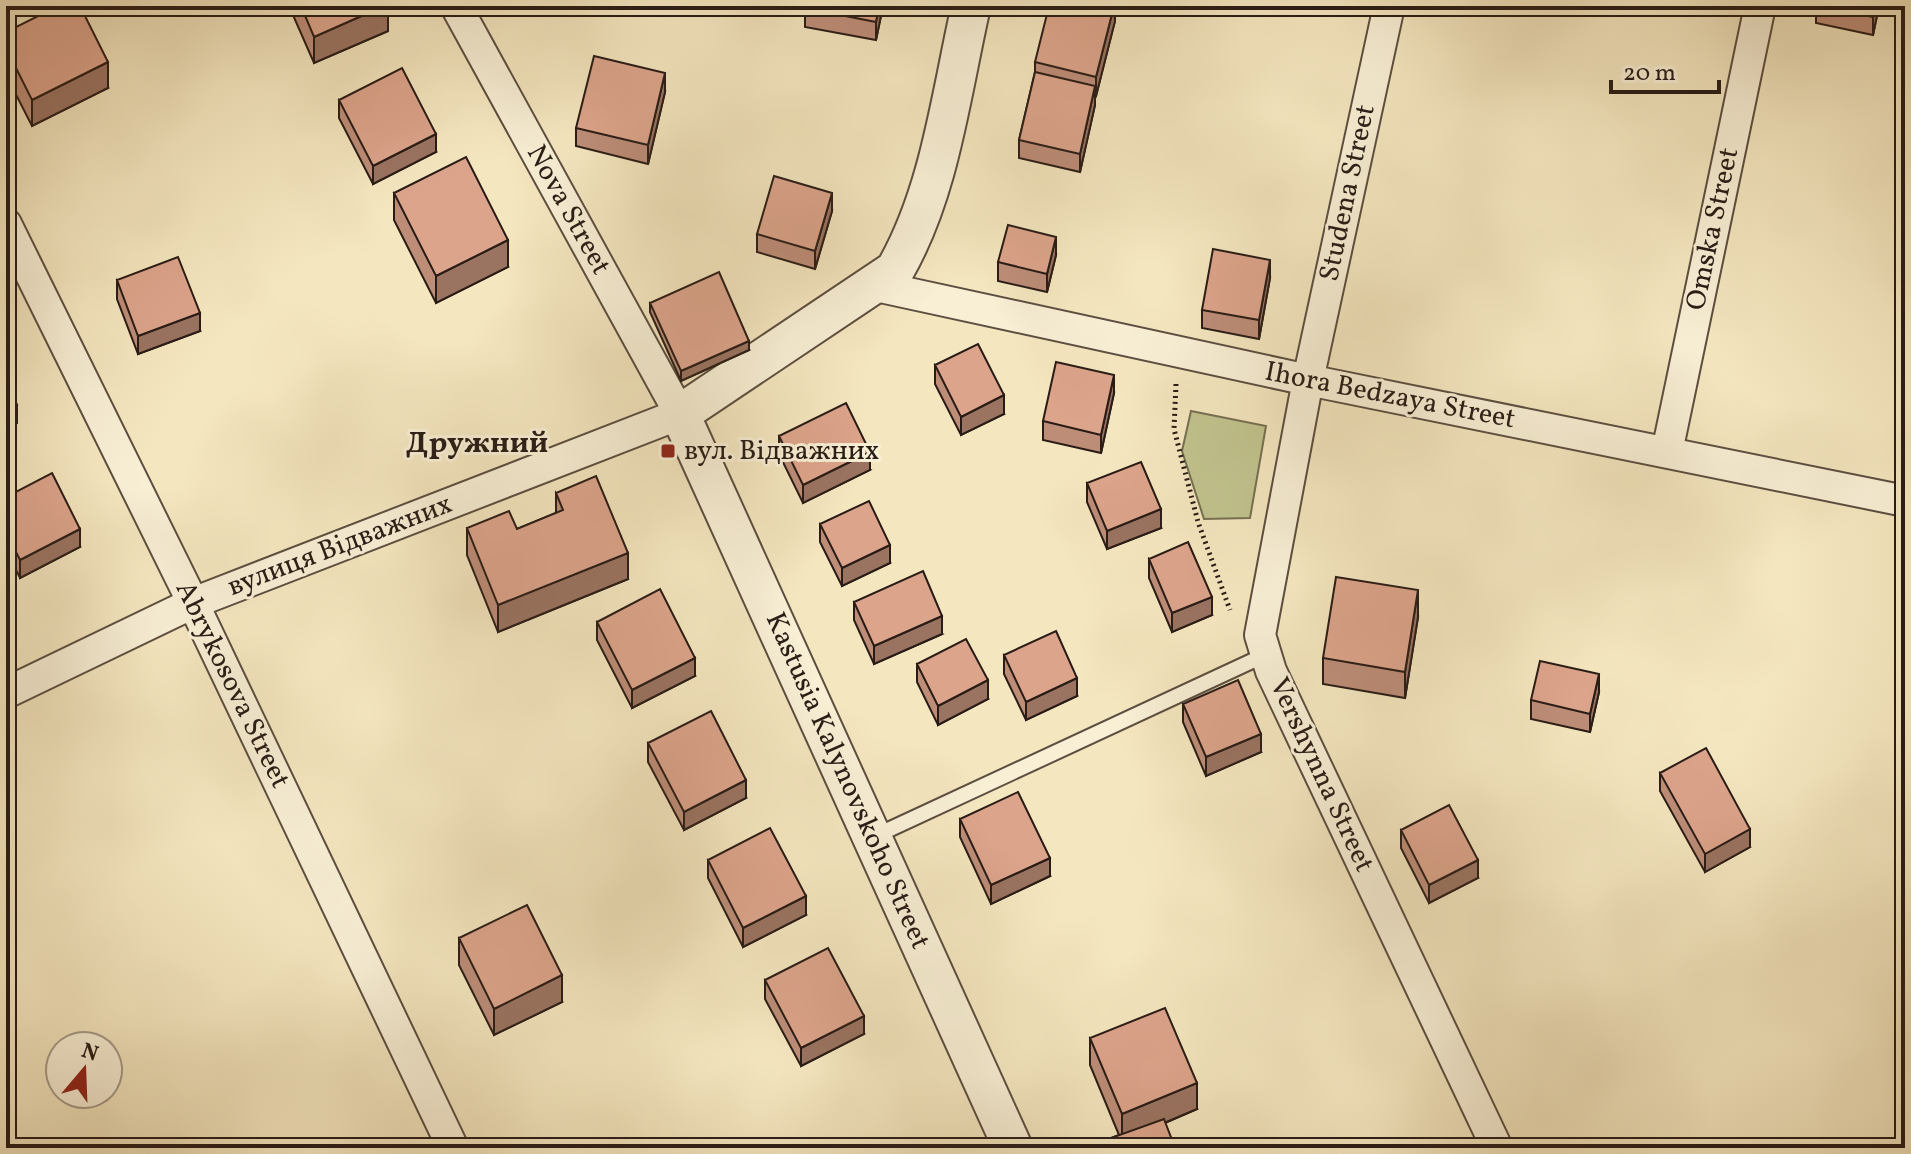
<svg xmlns="http://www.w3.org/2000/svg" width="1911" height="1154" viewBox="0 0 1911 1154" font-family="Vollkorn,serif">
<style>
.green{fill:#c1c38e;stroke:#757052;stroke-width:2}
.lines{fill:none;stroke-linecap:round;stroke-linejoin:round}
.service-casing{stroke:#5c4e40;stroke-width:18}
.minor-casing{stroke:#5c4e40;stroke-width:34}
.tertiary-casing{stroke:#5c4e40;stroke-width:42}
.path{stroke:#291c16;stroke-width:5;stroke-dasharray:2 4;stroke-linecap:butt}
.service{stroke:#f8efd5;stroke-width:14}
.minor{stroke:#f8efd5;stroke-width:30}
.tertiary{stroke:#f8efd5;stroke-width:38}
.wall{fill:#bd8d78;stroke:#291c16;stroke-width:2}
.shaded-wall{fill:#9a7361;stroke:#291c16;stroke-width:2}
.building{fill:#dca48b;stroke:#291c16;stroke-width:2}
.poi-dot{fill:#8f2418;stroke:#f8efd5;stroke-width:3}
.labels{text-anchor:middle;dominant-baseline:central;stroke-width:6;stroke-linejoin:round;paint-order:stroke}
.street-label{font-size:28px;fill:#291c16;stroke:#f8efd5}
.poi-label{font-size:28px;fill:#291c16;stroke:#f8efd5;text-anchor:start}
.neighbourhood-label{font-size:30px;font-weight:bold;fill:#291c16;stroke:#f8efd5}
</style>
<rect width="100%" height="100%" fill="#f4e6bf"/>
<filter id="stains"><feTurbulence type="fractalNoise" baseFrequency=".0025" numOctaves="4"/><feColorMatrix values="0 0 0 0 .2 0 0 0 0 .09 0 0 0 0 .02 0 0 0 .5 -.17"/></filter>
<radialGradient id="worn" r=".72"><stop offset=".6" stop-color="#630" stop-opacity="0"/><stop offset="1" stop-color="#630" stop-opacity=".3"/></radialGradient>
<path class="green" d="M 1191,411 L 1266,426 L 1250,518 L 1204,519 L 1182,451 Z"/>
<g class="lines">
<g class="service-casing">
<path id="service" d="M 873,837 L 1265,655"/>
</g>
<g class="minor-casing">
<path id="minor" d="M 1389,6 L 1308,380 L 1260,635 L 1271,671 L 1497,1148
M 6,224 L 193,603 L 453,1148
M 876,286 L 1308,380 L 1905,501
M 1667,452 L 1760,6
M 6,693 L 193,603 L 680,414 L 456,6"/>
</g>
<g class="tertiary-casing">
<path id="tertiary" d="M 971,6 C 951,94 940,192 895,270 L 680,414 L 1013,1148"/>
</g>
<path class="path" d="M 1176,384 L 1174,429 L 1198,522 L 1230,610"/>
<use href="#service" class="service"/>
<use href="#minor" class="minor"/>
<use href="#tertiary" class="tertiary"/>
</g>
<path class="wall" d="M 289,6 L 388,6 L 388,31 L 314,63 Z
M 883,6 L 876,40 L 805,27 L 805,8 Z
M 1115,6 L 1115,21 L 1096,96 L 1095,95 L 1095,105 L 1080,172 L 1019,158 L 1019,140 L 1035,72 L 1035,62 Z
M 1816,6 L 1879,6 L 1873,35 L 1816,23 Z
M 6,32 L 108,88 L 32,126 L 6,75 Z
M 665,92 L 648,164 L 576,146 L 576,128 Z
M 339,100 L 436,152 L 373,184 L 339,118 Z
M 394,193 L 508,267 L 436,303 L 394,220 Z
M 832,211 L 815,269 L 757,252 L 757,234 Z
M 1056,255 L 1047,292 L 998,281 L 998,262 Z
M 1270,278 L 1259,339 L 1202,328 L 1202,310 Z
M 117,280 L 200,331 L 138,354 L 117,299 Z
M 650,303 L 749,350 L 681,381 L 650,312 Z
M 935,365 L 1004,414 L 961,435 L 935,384 Z
M 1114,393 L 1101,453 L 1043,440 L 1043,421 Z
M 779,436 L 870,470 L 803,503 L 779,454 Z
M 1087,483 L 1161,528 L 1107,549 L 1087,502 Z
M 556,493 L 628,579 L 498,632 L 467,555 L 467,528 L 517,529 L 556,513 Z
M 6,497 L 80,547 L 20,578 L 6,550 Z
M 820,524 L 890,563 L 842,586 L 820,542 Z
M 1149,559 L 1212,615 L 1172,632 L 1149,578 Z
M 854,602 L 942,634 L 874,664 L 854,620 Z
M 1418,617 L 1405,698 L 1323,684 L 1323,658 Z
M 597,622 L 695,676 L 632,708 L 597,640 Z
M 1004,655 L 1077,696 L 1026,720 L 1004,674 Z
M 917,664 L 988,699 L 938,725 L 917,682 Z
M 1599,692 L 1590,732 L 1531,719 L 1531,700 Z
M 1183,704 L 1261,752 L 1206,776 L 1183,722 Z
M 648,743 L 746,798 L 684,830 L 648,762 Z
M 1660,773 L 1750,847 L 1705,872 L 1660,791 Z
M 960,819 L 1050,876 L 991,904 L 960,837 Z
M 1401,830 L 1478,878 L 1429,903 L 1401,848 Z
M 708,860 L 806,915 L 743,947 L 708,878 Z
M 459,938 L 562,1002 L 494,1035 L 459,965 Z
M 765,980 L 864,1034 L 801,1066 L 765,999 Z
M 1090,1038 L 1197,1109 L 1165,1123 L 1175,1148 L 1111,1148 L 1111,1138 L 1119,1135 L 1090,1065 Z"/>
<path class="shaded-wall" d="M 384,6 L 388,6 L 388,31 L 314,63 L 314,37 Z
M 879,6 L 883,6 L 876,40 L 876,22 Z
M 1114,6 L 1115,21 L 1096,96 L 1096,77 Z
M 1875,6 L 1879,6 L 1873,35 L 1873,17 Z
M 108,62 L 108,88 L 32,126 L 32,100 Z
M 665,73 L 665,92 L 648,164 L 648,145 Z
M 1095,86 L 1095,105 L 1080,172 L 1080,154 Z
M 436,134 L 436,152 L 373,184 L 373,166 Z
M 832,193 L 832,211 L 815,269 L 815,251 Z
M 1056,237 L 1056,255 L 1047,292 L 1047,274 Z
M 508,240 L 508,267 L 436,303 L 436,276 Z
M 1270,260 L 1270,278 L 1259,339 L 1259,320 Z
M 200,313 L 200,331 L 138,354 L 138,336 Z
M 749,341 L 749,350 L 681,381 L 681,371 Z
M 1114,375 L 1114,393 L 1101,453 L 1101,435 Z
M 1004,395 L 1004,414 L 961,435 L 961,417 Z
M 17,405 L 17,423 L 6,428 L 6,410 Z
M 870,452 L 870,470 L 803,503 L 803,485 Z
M 1161,509 L 1161,528 L 1107,549 L 1107,531 Z
M 80,529 L 80,547 L 20,578 L 20,560 Z
M 890,545 L 890,563 L 842,586 L 842,568 Z
M 628,553 L 628,579 L 498,632 L 498,605 Z
M 1418,590 L 1418,617 L 1405,698 L 1405,672 Z
M 1212,597 L 1212,615 L 1172,632 L 1172,613 Z
M 942,616 L 942,634 L 874,664 L 874,646 Z
M 695,658 L 695,676 L 632,708 L 632,690 Z
M 1599,674 L 1599,692 L 1590,732 L 1590,714 Z
M 1077,678 L 1077,696 L 1026,720 L 1026,702 Z
M 988,680 L 988,699 L 938,725 L 938,706 Z
M 1261,734 L 1261,752 L 1206,776 L 1206,757 Z
M 746,780 L 746,798 L 684,830 L 684,812 Z
M 1750,829 L 1750,847 L 1705,872 L 1705,854 Z
M 1050,858 L 1050,876 L 991,904 L 991,885 Z
M 1478,860 L 1478,878 L 1429,903 L 1429,885 Z
M 806,896 L 806,915 L 743,947 L 743,928 Z
M 562,975 L 562,1002 L 494,1035 L 494,1009 Z
M 864,1016 L 864,1034 L 801,1066 L 801,1048 Z
M 1197,1083 L 1197,1109 L 1122,1141 L 1122,1114 Z"/>
<path class="building" d="M 58,6 L 80,6 L 108,62 L 32,100 L 6,48 L 6,32 Z
M 301,6 L 384,6 L 314,37 Z
M 806,6 L 879,6 L 876,22 L 805,8 Z
M 1049,6 L 1114,6 L 1096,77 L 1035,62 Z
M 1822,6 L 1875,6 L 1873,17 Z
M 594,56 L 665,73 L 648,145 L 576,128 Z
M 402,68 L 436,134 L 373,166 L 339,100 Z
M 1035,72 L 1095,86 L 1080,154 L 1019,140 Z
M 466,157 L 508,240 L 436,276 L 394,193 Z
M 774,176 L 832,193 L 815,251 L 757,234 Z
M 1008,225 L 1056,237 L 1047,274 L 998,262 Z
M 1213,249 L 1270,260 L 1259,320 L 1202,310 Z
M 178,257 L 200,313 L 138,336 L 117,280 Z
M 719,272 L 749,341 L 681,371 L 650,303 Z
M 978,344 L 1004,395 L 961,417 L 935,365 Z
M 1056,362 L 1114,375 L 1101,435 L 1043,421 Z
M 6,379 L 17,405 L 6,410 Z
M 846,403 L 870,452 L 803,485 L 779,436 Z
M 1141,462 L 1161,509 L 1107,531 L 1087,483 Z
M 52,473 L 80,529 L 20,560 L 6,532 L 6,497 Z
M 596,476 L 628,553 L 498,605 L 467,528 L 509,511 L 517,529 L 563,510 L 556,493 Z
M 869,501 L 890,545 L 842,568 L 820,524 Z
M 1188,542 L 1212,597 L 1172,613 L 1149,559 Z
M 923,571 L 942,616 L 874,646 L 854,602 Z
M 1336,577 L 1418,590 L 1405,672 L 1323,658 Z
M 660,589 L 695,658 L 632,690 L 597,622 Z
M 1056,631 L 1077,678 L 1026,702 L 1004,655 Z
M 966,639 L 988,680 L 938,706 L 917,664 Z
M 1540,661 L 1599,674 L 1590,714 L 1531,700 Z
M 1238,680 L 1261,734 L 1206,757 L 1183,704 Z
M 711,711 L 746,780 L 684,812 L 648,743 Z
M 1706,748 L 1750,829 L 1705,854 L 1660,773 Z
M 1018,792 L 1050,858 L 991,885 L 960,819 Z
M 1449,805 L 1478,860 L 1429,885 L 1401,830 Z
M 770,828 L 806,896 L 743,928 L 708,860 Z
M 527,905 L 562,975 L 494,1009 L 459,938 Z
M 828,948 L 864,1016 L 801,1048 L 765,980 Z
M 1165,1008 L 1197,1083 L 1122,1114 L 1090,1038 Z
M 1164,1119 L 1175,1148 L 1115,1148 L 1111,1138 Z"/>
<rect class="poi-dot" x="660" y="443" width="16" height="16" rx="4"/>
<g class="labels">
<g class="street-label">
<text transform="translate(1348 193) rotate(-78)">Studena Street</text>
<text transform="translate(568 210) rotate(61)">Nova Street</text>
<text transform="translate(1713 229) rotate(-78)">Omska Street</text>
<text transform="translate(1390 396) rotate(11)">Ihora Bedzaya Street</text>
<text transform="translate(340 546) rotate(-21)">вулиця Відважних</text>
<text transform="translate(232 685) rotate(64)">Abrykosova Street</text>
<text transform="translate(1321 775) rotate(65)">Vershynna Street</text>
<text transform="translate(847 781) rotate(66)">Kastusia Kalynovskoho Street</text>
</g>
<g class="poi-label">
<text x="684" y="451">вул. Відважних</text>
</g>
<g class="neighbourhood-label">
<text x="477" y="444">Дружний</text>
</g>
</g>
<rect width="1911" height="1154" fill="none" stroke="#f4e6bf" stroke-width="32"/>
<rect x="8" y="8" width="1895" height="1138" fill="none" stroke="#291c16" stroke-width="4"/>
<rect x="16" y="16" width="1879" height="1122" fill="none" stroke="#291c16" stroke-width="2"/>
<g transform="translate(84 1070) rotate(19)"><circle r="38" fill="#f8efd5" stroke="#a59b89" stroke-width="2"/>
<path d="M0-6L14 30L0 20L-14 30Z" fill="#8f2418"/>
<text y="-12" font-size="22" font-weight="bold" text-anchor="middle" fill="#291c16">N</text>
</g>
<path d="M1611 80v12h108v-12" fill="none" stroke="#291c16" stroke-width="4"/>
<text x="1623" y="80" font-size="24" fill="#291c16" stroke="#f8efd5" stroke-width="6" paint-order="stroke">20 m</text>
<rect width="100%" height="100%" filter="url(#stains)"/>
<rect width="100%" height="100%" fill="url(#worn)"/>
</svg>
